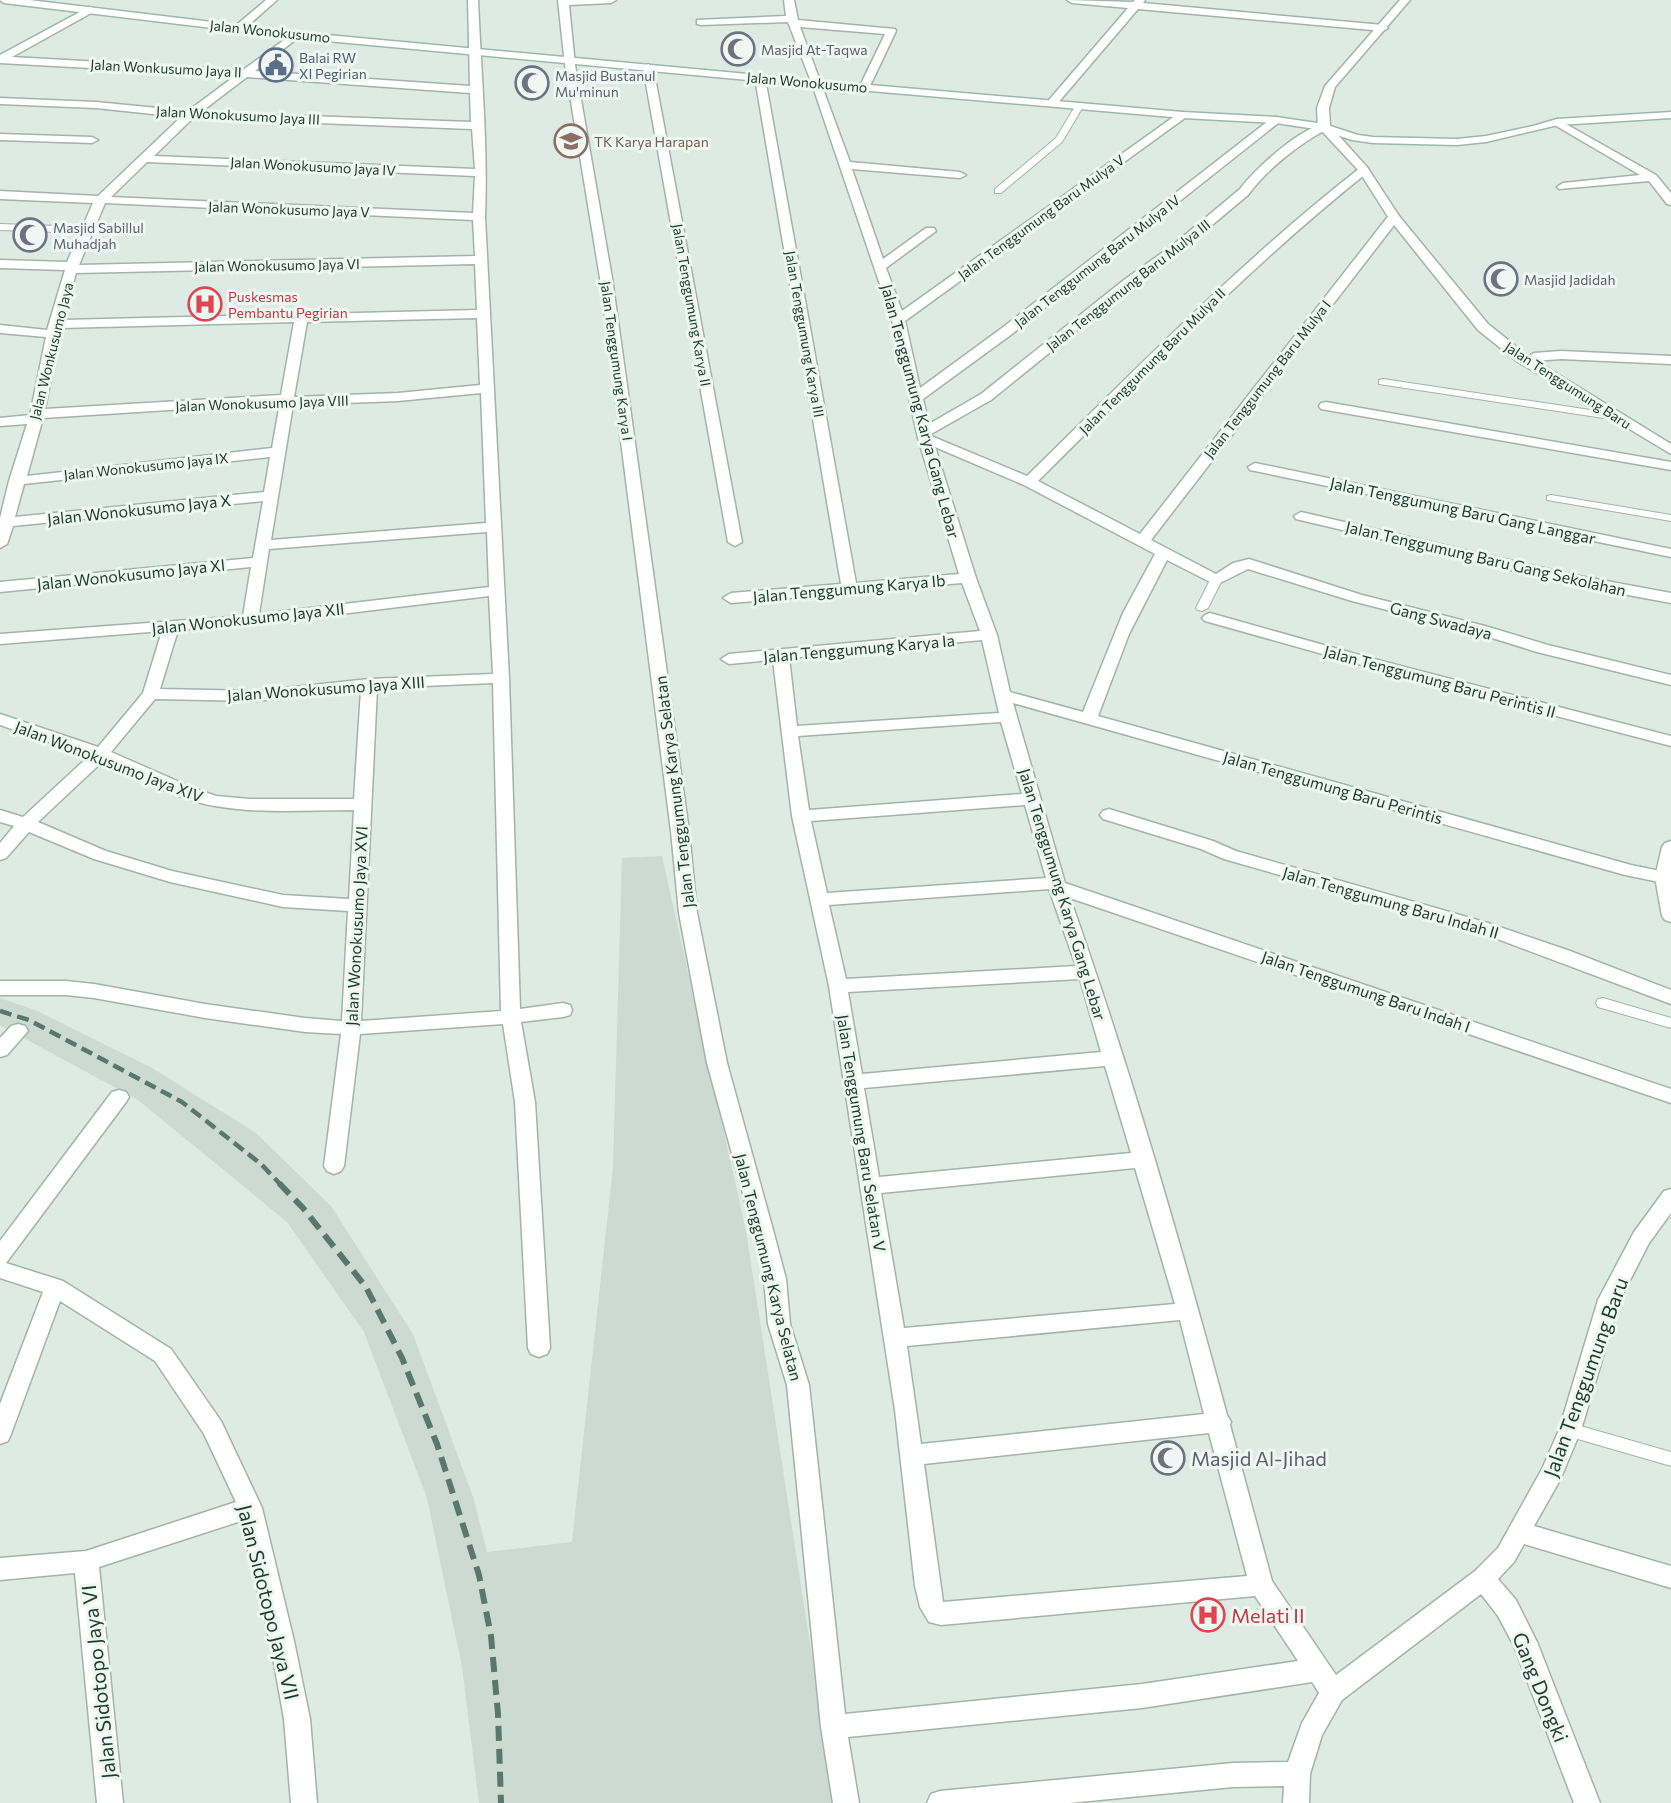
<svg xmlns="http://www.w3.org/2000/svg" width="1671" height="1803" viewBox="0 0 1671 1803" font-family="Commissioner,sans-serif">
<style>
.built{fill:#ccdad3}
.lines{fill:none;stroke-linecap:round;stroke-linejoin:round}
.service-casing{stroke:#a1b3ab;stroke-width:2}
.minor-casing{stroke:#a1b3ab;stroke-width:3}
.tertiary-casing{stroke:#a1b3ab;stroke-width:3}
.secondary-casing{stroke:#9cb7ac;stroke-width:3}
.service{fill:#fff;fill-rule:evenodd}
.minor{fill:#fff;fill-rule:evenodd}
.tertiary{fill:#fff;fill-rule:evenodd}
.secondary{fill:#fff;fill-rule:evenodd}
.rail-far1{stroke:#58776e;stroke-width:4.5;stroke-dasharray:12 6;stroke-linecap:butt}
.rail{stroke:#58776e;stroke-width:6;stroke-dasharray:15 8;stroke-linecap:butt}
.labels{text-anchor:middle;dominant-baseline:central;stroke-width:6;stroke-linejoin:round;paint-order:stroke}
.far-street-label{font-size:14px;fill:#1e3b32;stroke:#eef7f2}
.far-worship-label{font-size:14px;fill:#5b616d;stroke:#eef7f2;text-anchor:start}
.far-service-label{font-size:14px;fill:#4e5e75;stroke:#eef7f2;text-anchor:start}
.far-education-label{font-size:14px;fill:#785e54;stroke:#eef7f2;text-anchor:start}
.far-health-label{font-size:14px;fill:#be3a42;stroke:#eef7f2;text-anchor:start}
.street-label{font-size:16px;fill:#1e3b32;stroke:#eef7f2}
.near-street-label{font-size:20px;fill:#1e3b32;stroke:#eef7f2}
.near-worship-label{font-size:20px;fill:#5b616d;stroke:#eef7f2;text-anchor:start}
.near-health-label{font-size:20px;fill:#be3a42;stroke:#eef7f2;text-anchor:start}
</style>
<rect width="100%" height="100%" fill="#deebe4"/>
<path class="built" d="M 662,856 L 746,1231 L 821,1715 L 832,1803 L 479,1803 L 462,1667 L 427,1498 L 364,1332 L 287,1222 L 138,1100 L 0,1025 L 0,998 L 35,1010 L 152,1068 L 256,1133 L 331,1206 L 413,1334 L 473,1497 L 487,1552 L 572,1542 L 613,1167 L 622,858 Z"/>
<g class="lines">
<g class="service-casing">
<path id="service" d="M 1077,103 L 1084,105 L 1062,142 L 1001,193 L 995,193 L 995,189 L 1056,138 Z
M 0,224 L 87,227 L 92,230 L 87,233 L 0,230 Z
M 1383,379 L 1617,414 L 1622,417 L 1617,420 L 1379,384 L 1379,380 Z
M 1551,495 L 1671,515 L 1671,521 L 1547,500 L 1547,496 Z
M 1216,577 L 1222,580 L 1208,608 L 1202,611 L 1198,610 L 1196,608 L 1210,580 Z
M 1603,998 L 1671,1018 L 1671,1028 L 1598,1007 L 1596,1003 L 1598,999 Z
M 1570,1423 L 1671,1452 L 1671,1466 L 1564,1435 L 1562,1430 L 1564,1425 Z"/>
</g>
<g class="minor-casing">
<path id="minor" d="M 266,0 L 277,0 L 242,31 L 234,31 L 234,27 Z
M 468,0 L 478,0 C 481,72 488,145 485,217 L 509,678 L 520,1009 L 563,1003 L 570,1005 L 572,1010 L 570,1015 L 563,1017 L 521,1022 L 535,1102 L 550,1348 L 547,1354 L 539,1357 L 531,1354 L 528,1348 L 515,1102 L 503,1024 L 360,1034 L 344,1166 L 341,1171 L 334,1174 L 327,1171 L 324,1166 L 341,1034 L 305,1032 L 205,1018 L 94,998 L 66,995 L 0,995 L 0,981 L 66,981 L 94,984 L 205,1004 L 305,1018 L 342,1021 L 348,911 L 283,907 L 170,882 L 94,859 L 29,832 L 6,858 L 0,860 L 0,843 L 14,826 L 0,822 L 0,810 L 23,817 L 89,756 L 0,725 L 0,714 L 98,747 L 143,693 L 162,631 L 0,644 L 0,634 L 243,616 L 251,567 L 0,592 L 0,582 L 253,558 L 263,501 L 13,526 L 7,544 L 0,548 L 0,518 L 9,481 L 27,424 L 0,426 L 0,418 L 30,415 L 46,337 L 0,333 L 0,325 L 47,330 L 65,270 L 0,268 L 0,260 L 67,262 L 93,203 L 0,199 L 0,191 L 98,196 L 181,117 L 96,108 L 0,104 L 0,98 L 96,102 L 188,111 L 235,76 L 0,63 L 0,55 L 89,7 L 93,8 L 93,12 L 12,57 L 243,70 L 295,32 L 299,33 L 299,37 L 255,71 L 470,86 ZM 247,77 L 470,93 L 471,122 L 201,112 ZM 193,118 L 472,129 L 475,169 L 154,156 ZM 147,162 L 475,176 L 473,213 L 111,197 ZM 105,203 L 473,220 L 475,256 L 79,265 ZM 475,264 L 477,310 L 63,320 L 76,273 ZM 477,318 L 480,385 L 398,393 L 294,397 L 307,322 ZM 294,322 L 281,395 L 45,409 L 61,328 ZM 481,393 L 486,523 L 271,540 L 293,405 L 398,401 ZM 280,403 L 272,448 L 27,476 L 43,418 ZM 270,457 L 264,492 L 15,517 L 24,484 ZM 487,532 L 489,587 L 259,614 L 269,549 ZM 489,596 L 493,674 L 369,679 L 256,691 L 160,689 L 178,630 L 250,625 ZM 493,683 L 501,1011 L 361,1021 L 377,688 ZM 361,690 L 354,799 L 250,799 L 216,796 L 193,788 L 111,752 L 155,699 L 256,701 ZM 103,761 C 139,777 176,800 215,806 C 260,814 308,810 354,810 L 349,899 L 283,895 L 172,871 L 106,851 L 38,822 Z
M 558,0 L 616,0 L 611,3 L 569,5 L 575,65 L 612,278 L 689,831 L 697,913 L 727,1063 L 773,1230 L 786,1279 L 790,1324 L 809,1385 L 845,1714 L 1142,1684 L 1298,1661 L 1255,1596 L 941,1625 L 929,1622 L 920,1607 L 915,1586 L 895,1410 L 829,986 L 792,816 L 773,660 L 729,664 L 721,659 L 729,654 L 980,631 L 962,583 L 731,603 L 723,598 L 731,593 L 841,584 L 755,78 L 760,75 L 765,78 L 856,583 L 959,574 L 918,438 L 892,320 L 812,84 L 788,22 L 701,25 L 697,24 L 697,20 L 786,16 L 784,0 L 794,0 L 798,20 L 895,29 L 896,31 L 869,88 L 864,91 L 859,88 L 885,34 L 800,27 L 850,162 L 960,172 L 966,175 L 960,178 L 852,169 L 883,259 L 926,228 L 934,228 L 936,231 L 886,268 L 902,311 L 1179,113 L 1183,112 L 1189,115 L 905,321 L 920,388 L 1002,328 L 1272,118 L 1276,117 L 1282,120 L 1012,334 L 923,399 L 929,424 L 981,394 L 1124,280 L 1173,245 L 1240,189 C 1252,172 1306,121 1328,125 L 1328,129 C 1301,142 1266,170 1248,195 L 1181,251 L 1132,286 L 991,400 L 931,434 L 931,436 L 1027,476 C 1135,370 1241,261 1360,168 L 1368,168 L 1368,172 C 1250,266 1145,375 1038,481 L 1140,534 L 1390,214 L 1398,214 L 1398,220 L 1151,540 L 1216,574 L 1233,563 L 1249,559 L 1362,595 L 1485,626 L 1548,645 L 1671,675 L 1671,685 L 1537,652 L 1473,632 L 1352,601 L 1248,569 L 1216,585 L 1167,560 L 1129,634 L 1098,716 L 1631,865 L 1670,873 L 1671,880 L 1664,883 L 1625,875 L 1013,703 L 1065,883 L 1671,1089 L 1671,1103 L 1070,898 C 1130,1067 1180,1241 1227,1415 L 1231,1422 L 1230,1425 L 1272,1581 L 1336,1675 L 1475,1571 L 1498,1548 L 1542,1469 L 1559,1430 L 1598,1300 L 1634,1232 L 1664,1191 L 1671,1189 L 1671,1213 L 1649,1243 L 1620,1300 L 1581,1430 L 1560,1480 L 1534,1526 L 1671,1566 L 1671,1588 L 1524,1544 L 1514,1562 L 1498,1579 L 1516,1600 L 1537,1642 L 1600,1803 L 1574,1803 L 1514,1646 L 1498,1616 L 1481,1594 L 1342,1700 L 1322,1735 L 1310,1774 L 1309,1803 L 1283,1803 L 1284,1786 L 1233,1787 L 1069,1803 L 927,1803 L 931,1794 L 940,1791 L 1233,1763 L 1288,1762 L 1302,1723 L 1319,1693 L 1312,1682 L 1142,1708 L 848,1737 L 859,1803 L 833,1803 L 821,1727 L 787,1385 L 768,1324 L 764,1279 L 753,1230 L 707,1063 L 679,913 L 671,831 L 600,278 L 565,65 ZM 935,447 L 1024,485 L 1155,554 L 1123,613 L 1083,712 L 1010,692 L 997,635 L 976,578 ZM 982,640 L 999,713 L 797,726 L 789,658 ZM 1001,722 L 1022,794 L 809,810 L 798,736 ZM 1025,805 L 1046,878 L 827,893 L 811,821 ZM 1049,889 L 1076,966 L 846,979 L 829,905 ZM 1080,979 L 1101,1052 L 862,1074 L 848,992 ZM 1105,1066 L 1131,1153 L 879,1177 L 864,1088 ZM 1135,1168 L 1175,1304 L 904,1328 L 881,1193 ZM 1180,1320 L 1204,1414 L 921,1444 L 907,1346 ZM 1209,1433 L 1247,1576 L 943,1602 L 924,1464 Z
M 1067,0 L 1133,2 L 1135,0 L 1145,0 L 1143,3 L 1383,25 L 1388,28 L 1383,31 L 1138,9 L 1057,104 L 1049,104 L 1049,100 L 1128,8 L 1072,3 Z
M 648,64 L 653,67 L 742,542 L 735,546 L 728,542 L 643,67 Z
M 1557,119 L 1656,175 L 1671,193 L 1671,205 L 1667,204 L 1649,181 L 1559,189 L 1557,187 L 1563,183 L 1640,175 L 1553,124 L 1551,122 Z
M 0,134 L 92,137 L 98,140 L 92,143 L 0,140 Z
M 1561,351 L 1671,356 L 1671,364 L 1561,359 L 1534,361 L 1527,357 L 1534,353 Z
M 1326,402 L 1671,462 L 1671,470 L 1321,409 L 1319,406 L 1321,403 Z
M 1255,463 L 1671,549 L 1671,557 L 1250,470 L 1248,467 Z
M 1301,512 L 1574,575 L 1671,593 L 1671,603 L 1574,585 L 1296,519 L 1294,516 Z
M 1210,613 L 1370,658 L 1671,736 L 1671,746 L 1358,664 L 1205,621 L 1202,618 L 1205,615 Z
M 1109,809 L 1213,841 L 1236,851 L 1488,923 L 1570,951 L 1671,990 L 1671,1004 L 1476,931 L 1224,859 L 1201,849 L 1103,819 L 1100,815 L 1103,811 Z
M 18,1024 L 25,1026 L 28,1031 L 7,1055 L 0,1057 L 0,1038 L 11,1026 Z
M 119,1090 L 126,1092 L 129,1097 L 126,1102 L 6,1263 L 63,1281 L 171,1349 L 221,1421 L 262,1508 L 294,1641 L 310,1719 L 317,1803 L 291,1803 L 284,1719 L 270,1641 L 241,1521 L 99,1567 L 123,1803 L 97,1803 L 75,1573 L 0,1580 L 0,1558 L 86,1551 L 236,1502 L 204,1434 L 155,1361 L 60,1301 L 11,1434 L 8,1441 L 0,1444 L 0,1404 L 43,1292 L 0,1278 L 0,1241 L 112,1092 Z"/>
</g>
<g class="tertiary-casing">
<path id="tertiary" d="M 1400,0 L 1410,0 L 1335,87 L 1329,108 L 1330,126 L 1367,167 L 1399,216 L 1488,324 L 1528,356 L 1671,444 L 1671,454 L 1518,362 L 1478,330 L 1390,220 L 1359,171 L 1318,127 L 1317,108 L 1325,86 Z
M 1671,841 L 1671,922 L 1665,920 L 1662,916 L 1655,877 L 1662,847 L 1665,843 Z"/>
</g>
<g class="secondary-casing">
<path id="secondary" d="M 0,0 L 29,0 L 295,32 L 812,80 L 1183,112 L 1276,117 L 1324,124 L 1358,135 L 1373,137 L 1457,139 L 1486,136 L 1533,126 L 1557,119 L 1671,112 L 1671,118 L 1558,125 L 1486,142 L 1457,145 L 1373,143 L 1352,140 L 1322,130 L 1276,123 L 1183,118 L 812,86 L 295,38 L 4,3 Z"/>
</g>
<use href="#service" class="service"/>
<use href="#minor" class="minor"/>
<use href="#tertiary" class="tertiary"/>
<use href="#secondary" class="secondary"/>
<path class="rail-far1" d="M 0,1011 L 29,1020 L 182,1102 L 261,1164 L 281,1185"/>
<path class="rail" d="M 279,1183 L 303,1208 L 366,1287 L 402,1358 L 437,1444 L 479,1575 L 491,1636 L 498,1714 L 501,1803"/>
</g>
<defs>
<g id="mosque-ring" transform="scale(1.725)"><circle r="9.5" fill="#eef7f2" stroke="#6b7280" stroke-width="1.5"/><path d="M3.5-4.9A6 6 0 1 0 3.5 4.9A5 5 0 1 1 3.5-4.9Z" fill="#6b7280"/></g>
<g id="civic-ring" transform="scale(1.725)"><circle r="9.5" fill="#eef7f2" stroke="#5c6f8a" stroke-width="1.5"/><path d="M-.6-6.5H3V-4.5H.6V-3L4-1V1h2V6H-6V1h2V-1L-.6-3ZM-1.2 2.5V6h2.4V2.5Z" fill="#5c6f8a"/></g>
<g id="school-ring" transform="scale(1.725)"><circle r="9.5" fill="#eef7f2" stroke="#8d6e63" stroke-width="1.5"/><path d="M0-5L7-2L0 1L-7-2ZM-4 1L0 2.5L4 1V4Q0 6-4 4Z" fill="#8d6e63"/></g>
<g id="hospital-ring" transform="scale(1.725)"><circle r="9.5" fill="#eef7f2" stroke="#e0444e" stroke-width="1.5"/><path d="M-5-5h3v3.5h4V-5h3V5h-3V1.5h-4V5h-3Z" fill="#e0444e"/></g>
</defs>
<g fill-rule="evenodd">
<use href="#mosque-ring" x="738" y="49"/>
<use href="#civic-ring" x="276" y="65"/>
<use href="#mosque-ring" x="532" y="83"/>
<use href="#school-ring" x="571" y="141"/>
<use href="#mosque-ring" x="30" y="235"/>
<use href="#mosque-ring" x="1501" y="279"/>
<use href="#hospital-ring" x="205" y="304"/>
<use href="#mosque-ring" x="1168" y="1458"/>
<use href="#hospital-ring" x="1208" y="1615"/>
</g>
<g class="labels">
<g class="far-street-label">
<text transform="translate(270 31) rotate(6)">Jalan Wonokusumo</text>
<text transform="translate(166 68) rotate(3)">Jalan Wonkusumo Jaya II</text>
<text transform="translate(807 82) rotate(5)">Jalan Wonokusumo</text>
<text transform="translate(238 115) rotate(3)">Jalan Wonokusumo Jaya III</text>
<text transform="translate(313 166) rotate(3)">Jalan Wonokusumo Jaya IV</text>
<text transform="translate(289 209) rotate(2)">Jalan Wonokusumo Jaya V</text>
<text transform="translate(1041 217) rotate(-36)">Jalan Tenggumung Baru Mulya V</text>
<text transform="translate(1097 261) rotate(-38)">Jalan Tenggumung Baru Mulya IV</text>
<text transform="translate(277 265) rotate(-1)">Jalan Wonokusumo Jaya VI</text>
<text transform="translate(1128 285) rotate(-38)">Jalan Tenggumung Baru Mulya III</text>
<text transform="translate(692 305) rotate(80)">Jalan Tenggumung Karya II</text>
<text transform="translate(805 334) rotate(80)">Jalan Tenggumung Karya III</text>
<text transform="translate(51 351) rotate(-76)">Jalan Wonkusumo Jaya</text>
<text transform="translate(617 361) rotate(82)">Jalan Tenggumung Karya I</text>
<text transform="translate(1152 361) rotate(-45)">Jalan Tenggumung Baru Mulya II</text>
<text transform="translate(1267 379) rotate(-52)">Jalan Tenggumung Baru Mulya I</text>
<text transform="translate(1568 385) rotate(33)">Jalan Tenggumung Baru</text>
<text transform="translate(262 403) rotate(-2)">Jalan Wonokusumo Jaya VIII</text>
<text transform="translate(146 466) rotate(-6)">Jalan Wonokusumo Jaya IX</text>
</g>
<g class="far-worship-label">
<text x="761" y="49">Masjid At-Taqwa</text>
<text x="555" y="75">Masjid Bustanul<tspan x="555" dy="16">Mu'minun</tspan></text>
<text x="53" y="227">Masjid Sabillul<tspan x="53" dy="16">Muhadjah</tspan></text>
<text x="1524" y="279">Masjid Jadidah</text>
</g>
<g class="far-service-label">
<text x="299" y="57">Balai RW<tspan x="299" dy="16">XI Pegirian</tspan></text>
</g>
<g class="far-education-label">
<text x="594" y="141">TK Karya Harapan</text>
</g>
<g class="far-health-label">
<text x="228" y="296">Puskesmas<tspan x="228" dy="16">Pembantu Pegirian</tspan></text>
</g>
<g class="street-label">
<text transform="translate(921 411) rotate(75)">Jalan Tenggumung Karya Gang Lebar</text>
<text transform="translate(139 509) rotate(-6)">Jalan Wonokusumo Jaya X</text>
<text transform="translate(1463 510) rotate(12)">Jalan Tenggumung Baru Gang Langgar</text>
<text transform="translate(1486 558) rotate(13)">Jalan Tenggumung Baru Gang Sekolahan</text>
<text transform="translate(131 574) rotate(-6)">Jalan Wonokusumo Jaya XI</text>
<text transform="translate(849 588) rotate(-5)">Jalan Tenggumung Karya Ib</text>
<text transform="translate(248 618) rotate(-6)">Jalan Wonokusumo Jaya XII</text>
<text transform="translate(1441 620) rotate(15)">Gang Swadaya</text>
<text transform="translate(859 648) rotate(-5)">Jalan Tenggumung Karya Ia</text>
<text transform="translate(1440 681) rotate(15)">Jalan Tenggumung Baru Perintis II</text>
<text transform="translate(326 688) rotate(-4)">Jalan Wonokusumo Jaya XIII</text>
<text transform="translate(109 761) rotate(21)">Jalan Wonokusumo Jaya XIV</text>
<text transform="translate(1333 787) rotate(16)">Jalan Tenggumung Baru Perintis</text>
<text transform="translate(674 792) rotate(-97)">Jalan Tenggumung Karya Selatan</text>
<text transform="translate(1063 894) rotate(73)">Jalan Tenggumung Karya Gang Lebar</text>
<text transform="translate(1391 902) rotate(16)">Jalan Tenggumung Baru Indah II</text>
<text transform="translate(356 926) rotate(-87)">Jalan Wonokusumo Jaya XVI</text>
<text transform="translate(1366 991) rotate(19)">Jalan Tenggumung Baru Indah I</text>
<text transform="translate(862 1133) rotate(81)">Jalan Tenggumung Baru Selatan V</text>
<text transform="translate(769 1267) rotate(76)">Jalan Tenggumung Karya Selatan</text>
</g>
<g class="near-street-label">
<text transform="translate(1585 1377) rotate(-70)">Jalan Tenggumung Baru</text>
<text transform="translate(269 1602) rotate(76)">Jalan Sidotopo Jaya VII</text>
<text transform="translate(98 1682) rotate(-96)">Jalan Sidotopo Jaya VI</text>
<text transform="translate(1541 1687) rotate(68)">Gang Dongki</text>
</g>
<g class="near-worship-label">
<text x="1191" y="1458">Masjid Al-Jihad</text>
</g>
<g class="near-health-label">
<text x="1231" y="1615">Melati II</text>
</g>
</g>
</svg>
